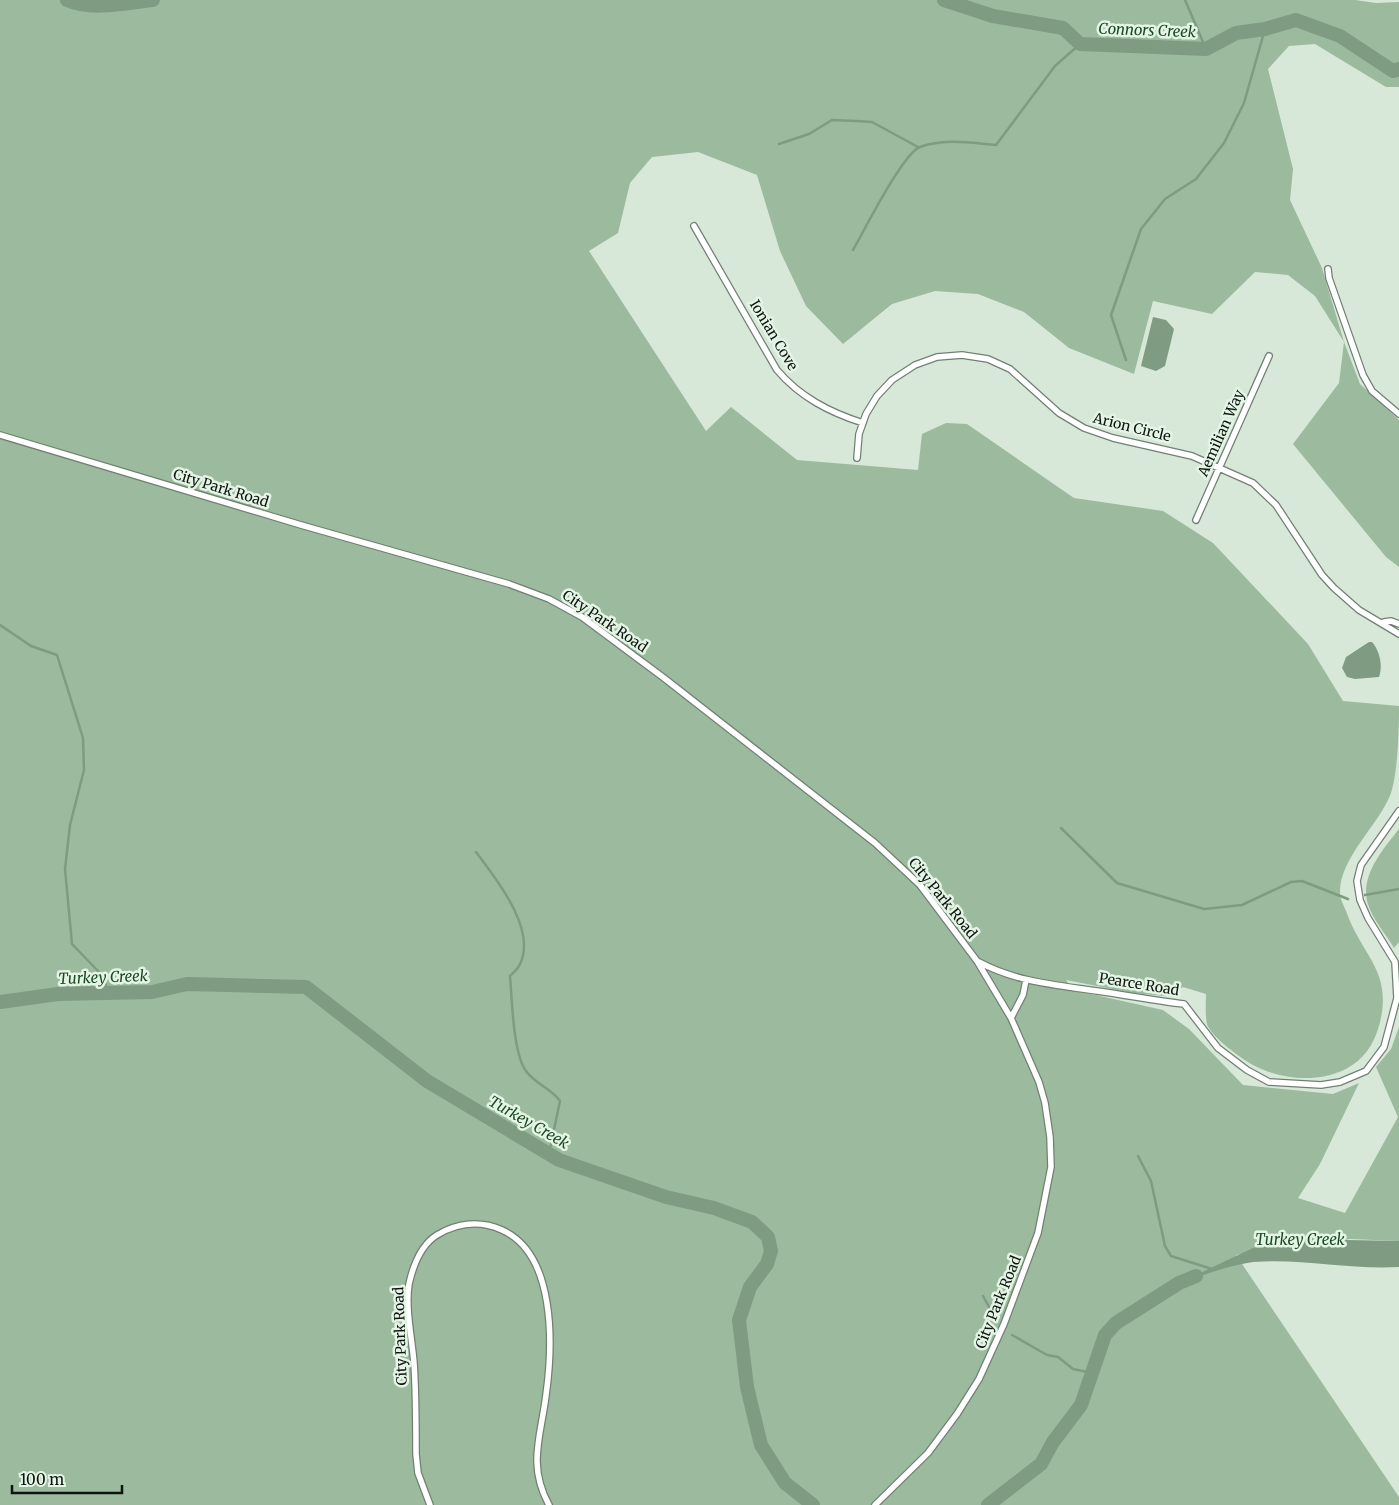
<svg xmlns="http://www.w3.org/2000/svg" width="1399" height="1505" viewBox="0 0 1399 1505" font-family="Merriweather,serif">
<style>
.forest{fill:#9bba9e}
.water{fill:#7f9c82}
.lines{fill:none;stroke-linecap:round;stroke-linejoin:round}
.stream{stroke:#7f9c82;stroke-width:2.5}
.river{stroke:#7f9c82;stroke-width:14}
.street-casing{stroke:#718072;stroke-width:8}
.street{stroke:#fff;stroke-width:5.5}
.labels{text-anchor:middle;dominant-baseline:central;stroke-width:5;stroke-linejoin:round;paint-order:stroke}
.street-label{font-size:14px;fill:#0e140f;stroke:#e4f5e5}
.water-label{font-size:15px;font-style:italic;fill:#1a4923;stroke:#e4f5e5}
</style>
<rect width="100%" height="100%" fill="#d7e8d8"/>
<path class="forest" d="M 0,0 L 1355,0 L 1376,3 L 1399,2 L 1399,87 L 1386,87 L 1315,44 L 1289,46 L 1268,69 L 1293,169 L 1290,200 L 1322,268 L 1344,342 L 1360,384 L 1399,420 L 1399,567 L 1386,557 L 1293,444 L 1339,383 L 1344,342 L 1315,296 L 1288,275 L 1255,272 L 1212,314 L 1153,301 L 1134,374 L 1069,348 L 1024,312 L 978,294 L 935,291 L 892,304 L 843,344 L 806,306 L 780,251 L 757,175 L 698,152 L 652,157 L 630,183 L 618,233 L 589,251 L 706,431 L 731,407 L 797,460 L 918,470 L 922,434 L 946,423 L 967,424 L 1074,498 L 1163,511 L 1213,543 L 1308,644 L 1343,701 L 1399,706 C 1399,730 1398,771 1391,793 C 1380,824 1339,858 1340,893 C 1340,899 1344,906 1346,911 C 1362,957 1394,971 1379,1026 C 1373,1046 1364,1059 1346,1069 C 1317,1083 1283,1080 1255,1066 C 1243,1060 1211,1037 1207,1024 C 1205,1015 1206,1003 1206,994 L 1183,987 L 1165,996 L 1133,993 L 1066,980 L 1073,990 L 1163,1010 L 1189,1029 L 1243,1085 L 1333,1094 L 1359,1083 L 1320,1164 L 1298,1198 L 1345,1213 L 1398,1117 L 1376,1067 L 1391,1049 L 1399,1027 L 1399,1241 L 1350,1239 L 1236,1255 L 1399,1497 L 1399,1505 L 0,1505 Z
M 1399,829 L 1399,942 L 1394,948 C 1386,934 1372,919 1368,904 C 1359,877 1383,849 1399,829 Z"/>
<path class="water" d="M 1153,317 L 1166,320 L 1174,329 L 1165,366 L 1156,371 L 1141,366 Z
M 1369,642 L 1372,642 C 1380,651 1383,666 1379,677 L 1355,679 L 1347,677 L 1342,668 L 1346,657 Z
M 1300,1239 L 1399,1241 L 1399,1267 C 1350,1270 1302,1258 1253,1262 C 1229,1265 1202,1276 1179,1283 L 1253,1248 Z"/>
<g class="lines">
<path class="stream" d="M 1185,0 L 1206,49
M 779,144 L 809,134 L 832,120 L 856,121 L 872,122 L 918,147
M 853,250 C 864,231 903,153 920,147 C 945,138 971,143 996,145 L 1055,66 L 1080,44
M 1126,360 L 1111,315 L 1141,229 L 1165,199 L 1196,179 L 1224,143 L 1244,103 L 1265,29
M 0,625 L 31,646 L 57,655 L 83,738 L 84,770 L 70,825 L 65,869 L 72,944 L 100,973 L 110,993
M 1061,828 L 1117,883 L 1204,909 L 1242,905 L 1291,882 L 1302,881 L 1348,899
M 476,852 C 496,879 537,929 520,964 C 518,969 513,973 510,976 C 512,999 513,1054 526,1071 C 535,1084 551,1088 560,1101 L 549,1154
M 1365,895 L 1399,889
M 1138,1156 L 1151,1181 L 1165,1246 L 1171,1256 L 1212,1269
M 983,1296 L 993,1314
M 1012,1335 L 1047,1355 L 1058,1357 L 1073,1369 L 1092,1373"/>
<path class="river" d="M 67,0 C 93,11 126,3 153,0
M 944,0 L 993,16 L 1063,28 L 1080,44 L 1206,49 L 1236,33 L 1265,29 L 1296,20 L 1340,36 L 1393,71 L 1399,69
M 0,1002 L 58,994 L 152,992 L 187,984 L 306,987 L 427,1081 L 559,1160 L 666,1197 L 714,1208 L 752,1222 L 768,1237 L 771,1251 L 767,1264 L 750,1287 L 739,1320 L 747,1387 L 761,1445 L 785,1483 L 813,1505
M 988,1505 L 1041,1464 L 1053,1442 L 1081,1405 L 1105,1335 L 1116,1323 L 1179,1283 L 1196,1276"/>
<g class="street-casing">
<path id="street" d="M 694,226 L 777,370 C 800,397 829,412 863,423
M 1328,269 L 1329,278 L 1363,375 L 1372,391 L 1399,414
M 0,435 L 301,525 L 509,584 L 549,599 L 582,617 L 664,678 L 875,843 L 920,885 L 977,961 L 1011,1018 L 1039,1082 L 1045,1103 L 1050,1137 L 1051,1167 L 1038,1233 L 1004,1324 L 979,1379 L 957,1414 L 928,1453 L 875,1505
M 857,458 L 859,434 L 866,414 L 877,396 L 892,380 L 915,365 L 937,357 L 962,355 L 988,359 L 1010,369 L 1059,413 L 1084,428 L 1113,438 L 1192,456 L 1253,483 L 1276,505 L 1322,575 L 1334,588 L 1359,610 L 1399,634
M 1196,520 L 1269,356
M 1384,622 L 1391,621 L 1399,624
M 979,962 C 1016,982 1057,985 1097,991 C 1127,995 1155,1001 1184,1004 L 1218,1048 L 1247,1070 L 1269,1082 L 1321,1085 L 1340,1082 L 1366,1071 L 1384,1047 L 1397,998 L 1395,962 L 1368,918 L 1360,900 L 1357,881 L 1361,865 L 1399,811
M 1011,1018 L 1023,995 L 1026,980
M 430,1505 L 418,1473 L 416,1454 C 416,1424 416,1393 414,1363 C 412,1338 405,1308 409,1284 C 413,1266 421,1245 437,1235 C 457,1223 480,1220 502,1230 C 556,1254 553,1345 546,1395 C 541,1436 527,1465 549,1505"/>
</g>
<use href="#street" class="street"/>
</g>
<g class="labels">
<g class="street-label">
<text transform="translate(774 335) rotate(59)">Ionian Cove</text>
<text transform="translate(1132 427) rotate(14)">Arion Circle</text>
<text transform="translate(1221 433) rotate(-66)">Aemilian Way</text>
<text transform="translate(221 488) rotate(17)">City Park Road</text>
<text transform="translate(605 621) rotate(34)">City Park Road</text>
<text transform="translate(943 898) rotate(51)">City Park Road</text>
<text transform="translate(1139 984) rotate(9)">Pearce Road</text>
<text transform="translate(998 1302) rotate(-68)">City Park Road</text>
<text transform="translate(400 1336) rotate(-92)">City Park Road</text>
</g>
<g class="water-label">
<text transform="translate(1147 30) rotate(2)">Connors Creek</text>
<text transform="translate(103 977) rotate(-2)">Turkey Creek</text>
<text transform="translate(529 1122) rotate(30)">Turkey Creek</text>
<text x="1300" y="1239">Turkey Creek</text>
</g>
</g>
<path d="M12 1485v8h110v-8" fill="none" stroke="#0e140f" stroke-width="2.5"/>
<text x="20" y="1485" font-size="15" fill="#0e140f" stroke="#e4f5e5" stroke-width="4" paint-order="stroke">100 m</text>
</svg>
